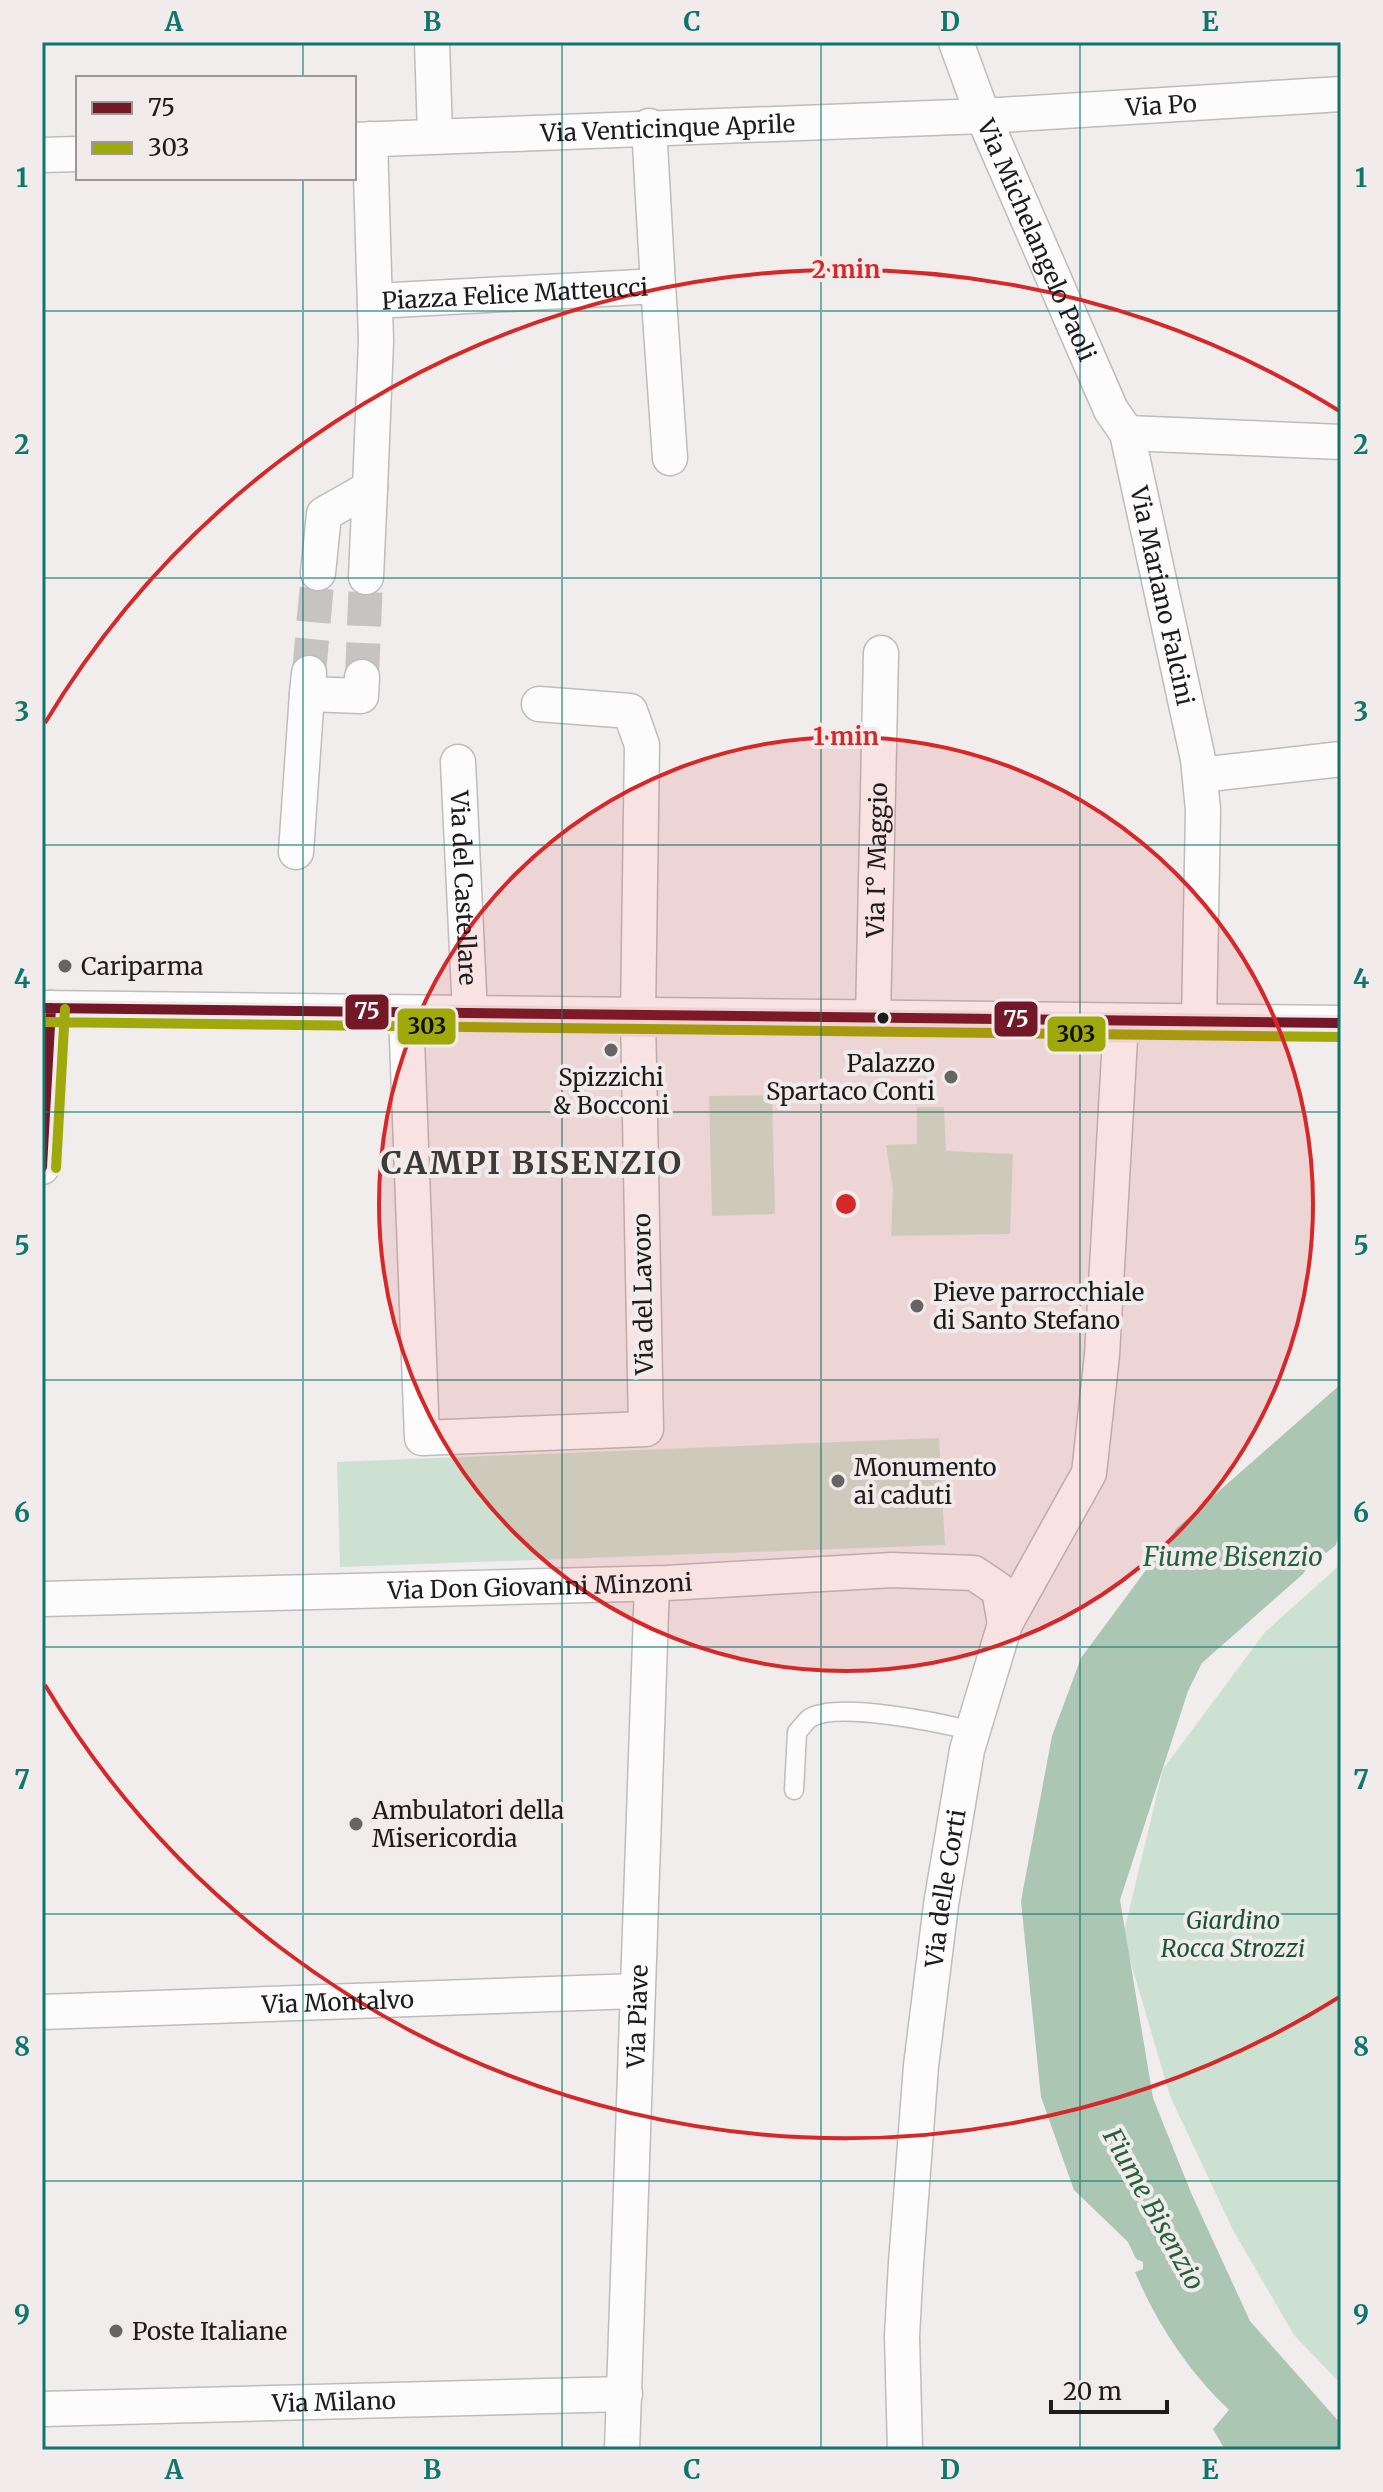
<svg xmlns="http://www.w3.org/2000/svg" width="1383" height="2492" viewBox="0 0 1383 2492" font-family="Merriweather,serif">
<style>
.green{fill:#cce1d1}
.water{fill:#abc6b3}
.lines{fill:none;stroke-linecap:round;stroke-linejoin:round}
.minor-tunnel{stroke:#c6c3c2;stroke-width:34;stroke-dasharray:34 17;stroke-linecap:butt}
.service-casing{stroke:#bebcbc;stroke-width:21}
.minor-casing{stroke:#bebcbc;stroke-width:37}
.service{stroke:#fdfcfc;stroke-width:18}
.minor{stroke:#fdfcfc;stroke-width:34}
.bus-1-casing{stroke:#f1eceb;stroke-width:16}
.bus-2-casing{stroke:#f1eceb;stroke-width:16}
.bus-1{stroke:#721828;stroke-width:10}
.bus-2{stroke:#a0a90b;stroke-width:10}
.grid{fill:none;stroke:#0f766e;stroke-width:2;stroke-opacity:0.55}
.ring{fill:none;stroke:#d62828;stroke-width:4}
.poi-dot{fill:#676464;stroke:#f1eceb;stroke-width:3}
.bus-dot{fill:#1d1b1b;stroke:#f1eceb;stroke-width:3}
.labels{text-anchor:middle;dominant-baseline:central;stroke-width:8;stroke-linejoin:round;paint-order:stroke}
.street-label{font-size:24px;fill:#1d1b1b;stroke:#f1eceb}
.poi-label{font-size:24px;fill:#1d1b1b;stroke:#f1eceb;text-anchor:start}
.park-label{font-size:24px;font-style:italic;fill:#165633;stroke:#f1eceb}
.water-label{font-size:26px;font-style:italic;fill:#24623e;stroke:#f1eceb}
.district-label{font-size:32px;font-weight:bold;letter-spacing:2px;fill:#3e3a3a;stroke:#f1eceb}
.centre{fill:#d62828;stroke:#f1eceb;stroke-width:4}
.ring-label{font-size:24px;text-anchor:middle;font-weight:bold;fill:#d62828;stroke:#f1eceb;stroke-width:8;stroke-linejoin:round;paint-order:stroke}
.line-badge{stroke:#f1eceb;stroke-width:3}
.badge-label{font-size:22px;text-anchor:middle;font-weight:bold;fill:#fff}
.pale-badge-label{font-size:22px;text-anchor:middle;font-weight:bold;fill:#111}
.neatline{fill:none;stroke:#0f766e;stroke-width:3}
.grid-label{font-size:26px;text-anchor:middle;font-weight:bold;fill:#0f766e}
</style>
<rect width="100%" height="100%" fill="#f0edec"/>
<path class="green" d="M 772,1095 L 775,1214 L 712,1216 L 709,1096 Z
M 917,1107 L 944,1107 L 946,1151 L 1013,1154 L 1010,1234 L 891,1236 L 893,1189 L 886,1145 L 917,1144 Z
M 939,1438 L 945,1545 L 340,1567 L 337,1462 Z
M 1341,1564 L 1341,2384 L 1294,2335 L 1233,2230 L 1170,2096 L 1123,1936 L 1163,1769 L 1265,1632 Z"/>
<path class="water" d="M 1341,1384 L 1341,1525 L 1336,1545 L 1326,1553 L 1319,1550 L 1303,1574 L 1202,1663 L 1188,1691 L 1120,1900 L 1153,2098 L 1192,2195 L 1250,2321 L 1341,2424 L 1341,2450 L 1225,2450 L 1213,2429 L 1229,2410 C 1188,2371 1157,2324 1135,2272 L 1143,2269 L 1143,2262 L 1136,2259 L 1128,2242 L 1074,2190 L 1041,2097 L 1021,1901 L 1052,1736 L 1081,1658 L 1177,1528 Z"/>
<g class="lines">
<path class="minor-tunnel" d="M 309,673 L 318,573
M 362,677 L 366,577"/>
<g class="service-casing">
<path id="service" d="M 794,1790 L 797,1732 C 801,1728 806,1721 810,1718 C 838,1701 941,1723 973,1731"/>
</g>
<g class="minor-casing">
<g id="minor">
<path d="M 432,42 L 435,135"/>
<path id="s1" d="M 956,42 L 983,116 L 1111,410 L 1127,433 L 1198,759 L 1203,810 L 1199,1022"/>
<path d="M 370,139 L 376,341 L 370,488"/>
<path id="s2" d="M 354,140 L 983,116 L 1341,94"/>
<path d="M 42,155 L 78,154"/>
<path d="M 658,286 L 670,458"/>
<path id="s3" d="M 375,301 L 658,286 L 649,126"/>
<path d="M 1127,433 L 1341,442"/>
<path d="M 318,573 L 324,514 L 370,488 L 366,577"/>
<path d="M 309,673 L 307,694 L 361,696 L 362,677"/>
<path id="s4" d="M 458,762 L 470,1013"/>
<path d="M 1200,775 L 1341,759"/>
<path d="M 296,852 L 307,694"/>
<path d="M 42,1008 L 1341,1023"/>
<path d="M 406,1013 L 422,1438 L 646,1429 L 638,1015 L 642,745 L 630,711 L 539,704"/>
<path id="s5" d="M 873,1018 L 881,653"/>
<path d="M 42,1167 L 51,1008"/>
<path id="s6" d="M 42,1599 L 667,1583 L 892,1570 L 974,1573 L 999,1590 L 1005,1624"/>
<path id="s7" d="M 42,2012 L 636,1991"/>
<path id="s8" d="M 42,2409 L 625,2394"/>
<path id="s9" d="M 622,2450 L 652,1584"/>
<path id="s10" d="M 905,2450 L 902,2336 L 906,2263 L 921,2066 L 941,1905 L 967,1750 L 1005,1624 L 1089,1473 L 1102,1355 L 1121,1021"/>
</g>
</g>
<use href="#service" class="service"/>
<use href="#minor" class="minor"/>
<g class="bus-1-casing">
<path id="bus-1" d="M 42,1008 L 1341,1023
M 42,1167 L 51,1008"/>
</g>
<g class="bus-2-casing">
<path id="bus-2" d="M 42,1022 L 1341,1037
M 56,1168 L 65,1009"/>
</g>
<use href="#bus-1" class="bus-1"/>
<use href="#bus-2" class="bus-2"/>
</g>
<path class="grid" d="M 303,42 L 303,78M 562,42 L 562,2450M 821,42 L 821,2450M 1080,42 L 1080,2450M 303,178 L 303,2450M 42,311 L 1341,311M 42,578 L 1341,578M 42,845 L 1341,845M 42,1112 L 1341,1112M 42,1380 L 1341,1380M 42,1647 L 1341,1647M 42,1914 L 1341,1914M 42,2181 L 1341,2181"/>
<circle cx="846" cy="1204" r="467" fill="#d62828" fill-opacity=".12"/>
<g class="ring">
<circle cx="846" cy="1204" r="467"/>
<path d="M1341 1996A934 934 0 0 1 45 1685M45 723A934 934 0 0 1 1341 412"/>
</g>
<g class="poi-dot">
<circle cx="65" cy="966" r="8"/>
<circle cx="611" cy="1050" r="8"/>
<circle cx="951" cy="1077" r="8"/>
<circle cx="917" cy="1306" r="8"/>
<circle cx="838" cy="1481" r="8"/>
<circle cx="356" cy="1824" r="8"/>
<circle cx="116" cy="2331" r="8"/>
</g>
<circle class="bus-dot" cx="883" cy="1018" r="7"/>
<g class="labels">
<g class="street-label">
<text stroke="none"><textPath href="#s2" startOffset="808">Via Po</textPath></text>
<text stroke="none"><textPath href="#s2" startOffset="314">Via Venticinque Aprile</textPath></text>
<text stroke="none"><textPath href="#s1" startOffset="214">Via Michelangelo Paoli</textPath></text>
<text stroke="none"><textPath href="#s3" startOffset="140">Piazza Felice Matteucci</textPath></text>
<text stroke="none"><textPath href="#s1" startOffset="594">Via Mariano Falcini</textPath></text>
<text stroke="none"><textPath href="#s5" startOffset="158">Via I° Maggio</textPath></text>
<text stroke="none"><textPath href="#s4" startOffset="126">Via del Castellare</textPath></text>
<text transform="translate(643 1294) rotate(-91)">Via del Lavoro</text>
<text stroke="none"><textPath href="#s6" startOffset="498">Via Don Giovanni Minzoni</textPath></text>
<text stroke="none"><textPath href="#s10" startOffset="564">Via delle Corti</textPath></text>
<text stroke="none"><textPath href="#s7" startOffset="296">Via Montalvo</textPath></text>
<text stroke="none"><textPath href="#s9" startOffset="434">Via Piave</textPath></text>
<text stroke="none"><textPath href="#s8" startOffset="292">Via Milano</textPath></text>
</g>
<g class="poi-label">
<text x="81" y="966">Cariparma</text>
<text x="935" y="1063" text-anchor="end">Palazzo<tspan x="935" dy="28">Spartaco Conti</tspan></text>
<text x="611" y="1077" text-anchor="middle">Spizzichi<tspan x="611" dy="28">&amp; Bocconi</tspan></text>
<text x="933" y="1292">Pieve parrocchiale<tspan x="933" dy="28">di Santo Stefano</tspan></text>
<text x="854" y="1467">Monumento<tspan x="854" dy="28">ai caduti</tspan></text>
<text x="372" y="1810">Ambulatori della<tspan x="372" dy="28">Misericordia</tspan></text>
<text x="132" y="2331">Poste Italiane</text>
</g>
<g class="park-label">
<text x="1233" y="1920">Giardino<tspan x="1233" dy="28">Rocca Strozzi</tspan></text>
</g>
<g class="water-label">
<text x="1233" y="1556">Fiume Bisenzio</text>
<text transform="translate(1154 2209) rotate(61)">Fiume Bisenzio</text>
</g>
<g class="district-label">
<text x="532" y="1163">CAMPI BISENZIO</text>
</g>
</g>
<circle cx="846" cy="1204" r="12" class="centre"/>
<g class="ring-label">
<text x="846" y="278">2 min</text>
<text x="846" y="745">1 min</text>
</g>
<g class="line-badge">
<rect x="344" y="993" width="46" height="38" rx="8" fill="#721828"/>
<rect x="993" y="1000" width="46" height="38" rx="8" fill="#721828"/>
<rect x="396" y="1007" width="61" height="39" rx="8" fill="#a0a90b"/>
<rect x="1046" y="1015" width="61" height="38" rx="8" fill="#a0a90b"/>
</g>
<g class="badge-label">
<text x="367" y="1019">75</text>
<text x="1016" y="1027">75</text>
</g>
<g class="pale-badge-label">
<text x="427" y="1034">303</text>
<text x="1076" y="1042">303</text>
</g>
<rect width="1383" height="2492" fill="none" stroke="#f1eceb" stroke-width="88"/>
<rect x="76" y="76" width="280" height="104" fill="#f1eceb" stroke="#9c9898" stroke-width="2"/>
<rect x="92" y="102" width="40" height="12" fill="#721828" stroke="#9c9898" stroke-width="2"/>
<text x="148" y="116" font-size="24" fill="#1d1b1b">75</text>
<rect x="92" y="142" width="40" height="12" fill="#a0a90b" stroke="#9c9898" stroke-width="2"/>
<text x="148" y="156" font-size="24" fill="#1d1b1b">303</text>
<path d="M1051 2400v12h116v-12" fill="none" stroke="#1d1b1b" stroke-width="4"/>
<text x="1063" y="2400" font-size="24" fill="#1d1b1b" stroke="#f1eceb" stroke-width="6" paint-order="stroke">20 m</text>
<rect x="44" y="44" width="1295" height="2404" class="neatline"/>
<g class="grid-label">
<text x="174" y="31">A</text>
<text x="432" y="31">B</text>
<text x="692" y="31">C</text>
<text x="950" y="31">D</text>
<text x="1210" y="31">E</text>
<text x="22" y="187">1</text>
<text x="1361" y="187">1</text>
<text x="22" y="454">2</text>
<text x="1361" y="454">2</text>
<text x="22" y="721">3</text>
<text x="1361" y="721">3</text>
<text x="22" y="988">4</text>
<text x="1361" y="988">4</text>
<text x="22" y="1255">5</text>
<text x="1361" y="1255">5</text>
<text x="22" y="1522">6</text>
<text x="1361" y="1522">6</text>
<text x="22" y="1789">7</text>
<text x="1361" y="1789">7</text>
<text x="22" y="2056">8</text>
<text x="1361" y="2056">8</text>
<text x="22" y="2324">9</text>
<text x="1361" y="2324">9</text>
<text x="174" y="2479">A</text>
<text x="432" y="2479">B</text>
<text x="692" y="2479">C</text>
<text x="950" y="2479">D</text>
<text x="1210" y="2479">E</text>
</g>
</svg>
